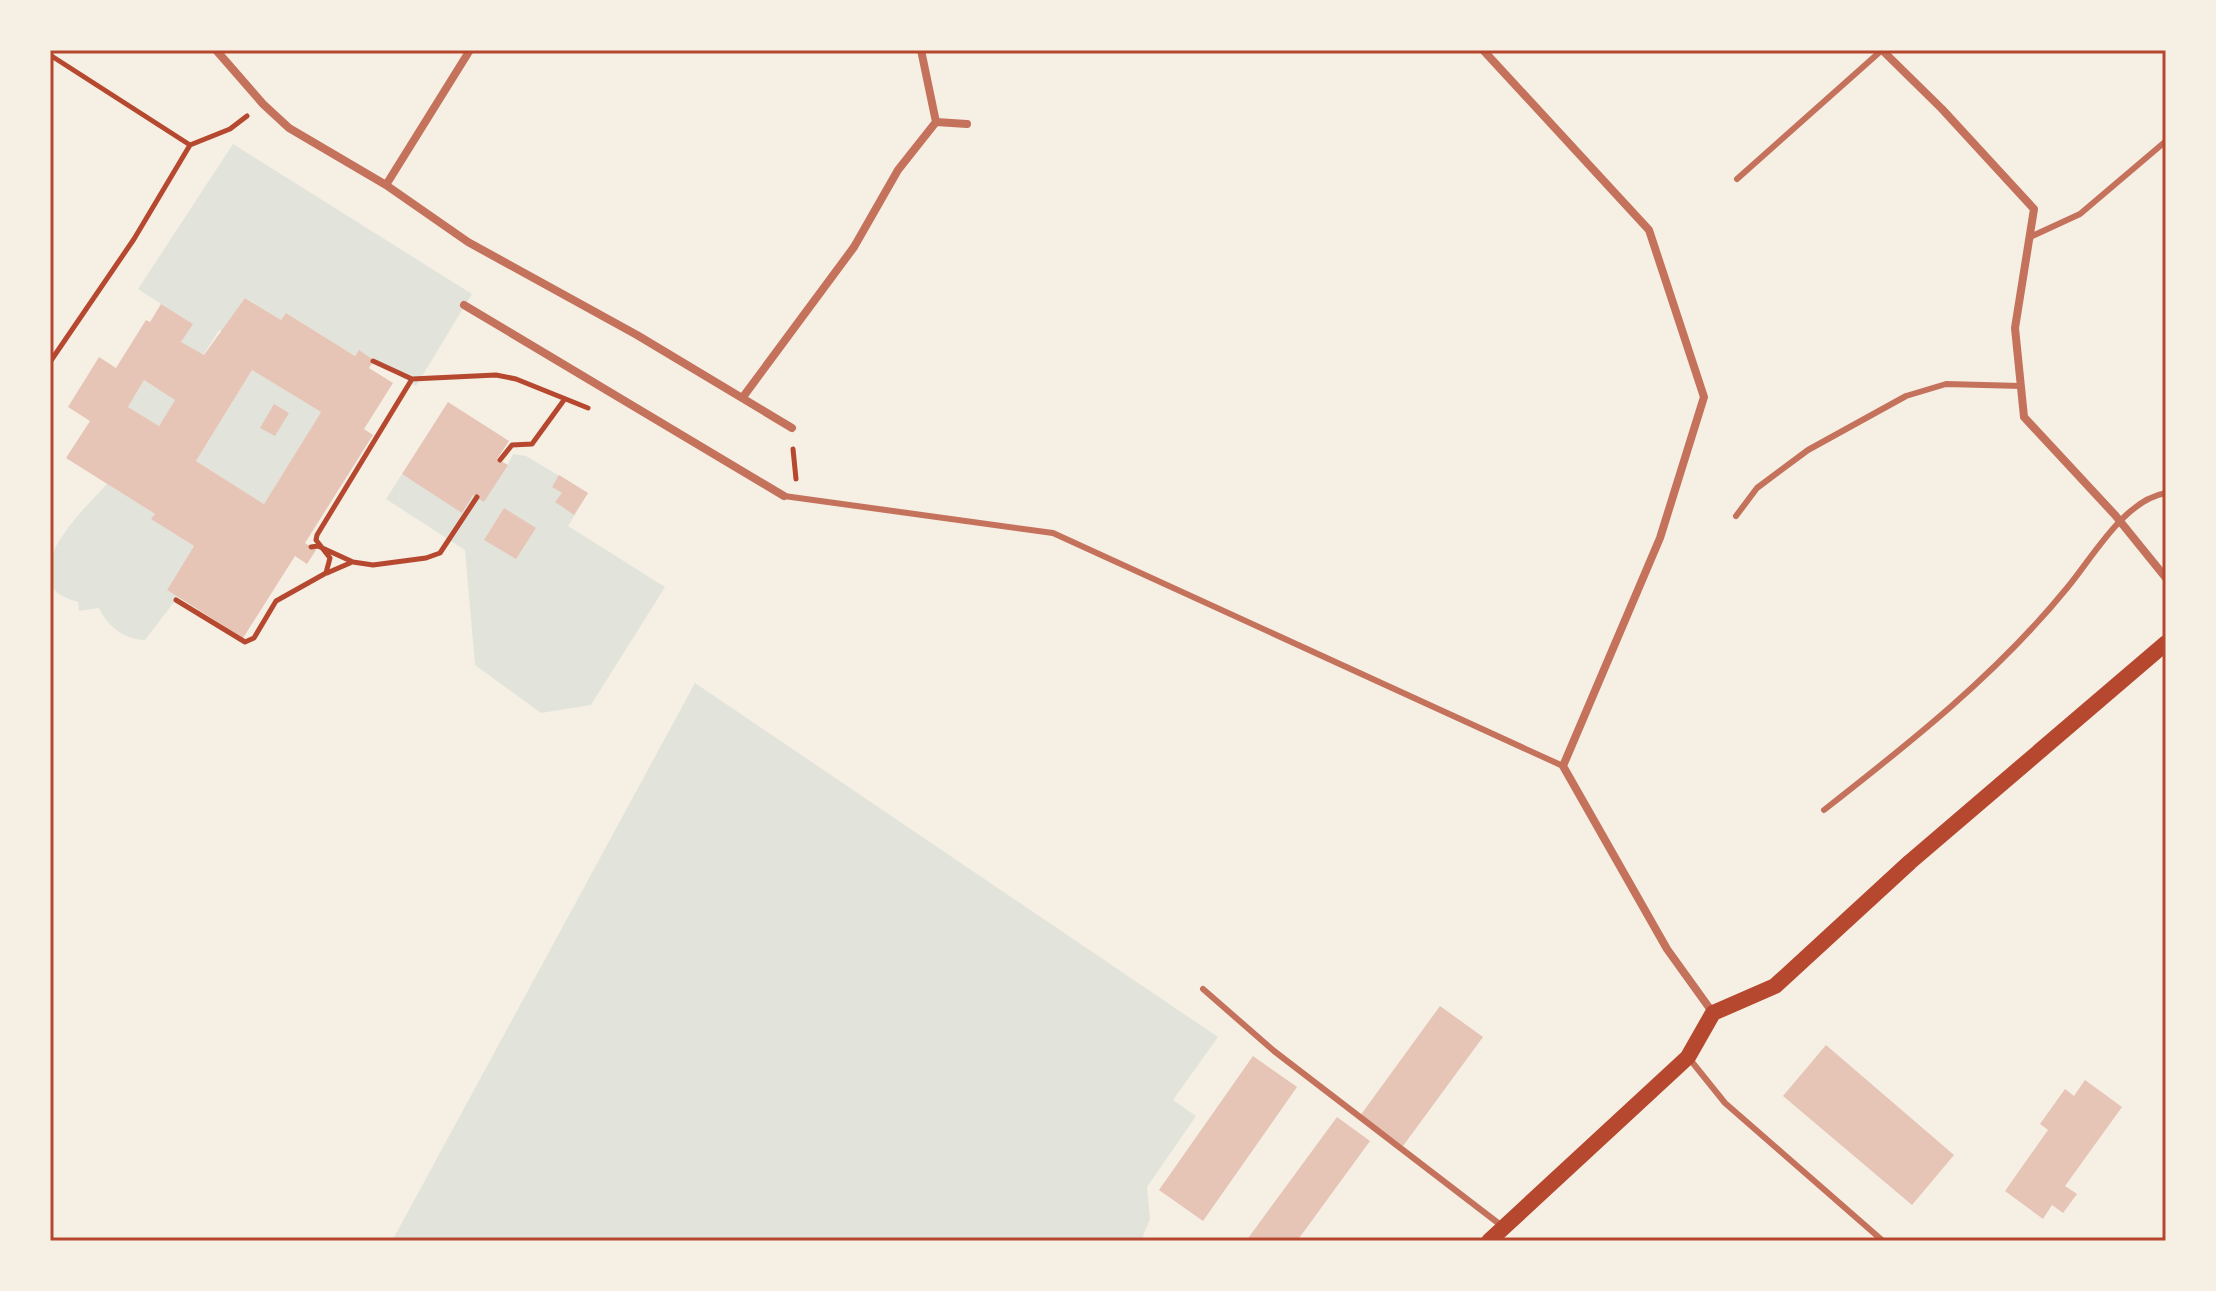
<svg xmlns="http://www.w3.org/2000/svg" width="2216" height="1291" viewBox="0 0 2216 1291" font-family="Barlow,sans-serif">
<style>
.green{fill:#e2e4dc}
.building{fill:#e6c5b7;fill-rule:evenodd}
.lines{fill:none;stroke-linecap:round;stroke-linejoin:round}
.path{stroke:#b5482f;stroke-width:5}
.service{stroke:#c5725c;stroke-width:6}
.minor{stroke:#c5725c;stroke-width:8}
.secondary{stroke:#b5482f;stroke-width:16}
.neatline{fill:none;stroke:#b5482f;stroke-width:3}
</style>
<rect width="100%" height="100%" fill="#f6efe4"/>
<path class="green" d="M 233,144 L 472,294 L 416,386 L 360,351 L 355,356 L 286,313 L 281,320 L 246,298 L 223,332 L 219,330 L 159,426 L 128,407 L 144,380 L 153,386 L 192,324 L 138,289 Z
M 252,370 L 321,412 L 264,504 L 196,461 Z
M 513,454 L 526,456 L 588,493 L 568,526 L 665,587 L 591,705 L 541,713 L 475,665 L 465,550 L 386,499 L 402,474 L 473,495 L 507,466 Z
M 107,484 L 155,514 L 152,519 L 194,546 L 167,590 L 178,597 L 145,640 C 125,640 107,626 99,608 L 79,611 L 78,602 C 5,583 85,508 107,484 Z
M 695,683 L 1218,1037 L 1173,1100 L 1196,1116 L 1147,1187 L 1150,1219 L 1141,1241 L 392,1241 Z"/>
<path class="building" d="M 245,298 L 281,320 L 286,313 L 355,356 L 359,350 L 374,360 L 369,368 L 393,383 L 364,429 L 373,435 L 305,543 L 316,550 L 307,564 L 295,556 L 243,638 L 167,590 L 194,546 L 151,519 L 155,514 L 66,458 L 90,421 L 68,407 L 99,357 L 116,368 L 146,320 L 150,322 L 161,304 L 193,324 L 181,342 L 204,355 ZM 252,370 L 321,412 L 264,504 L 196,461 ZM 144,380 L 175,400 L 159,426 L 128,407 Z
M 448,402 L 509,441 L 497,459 L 508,465 L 484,502 L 473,495 L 462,513 L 402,474 Z
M 274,404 L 289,413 L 275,436 L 260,428 Z
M 559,475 L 588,493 L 574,515 L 555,502 L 562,493 L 552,487 Z
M 504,508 L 536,528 L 516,559 L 484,540 Z
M 1440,1006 L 1483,1037 L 1403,1146 L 1360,1116 Z
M 1826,1045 L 1954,1155 L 1912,1205 L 1783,1096 Z
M 1253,1056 L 1297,1087 L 1203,1221 L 1159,1190 Z
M 2085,1080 L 2122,1107 L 2065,1186 L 2077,1194 L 2063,1213 L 2052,1205 L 2043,1219 L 2005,1191 L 2048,1130 L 2040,1124 L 2065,1089 L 2074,1096 Z
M 1337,1117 L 1370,1141 L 1297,1241 L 1246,1241 Z"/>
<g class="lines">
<path class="path" d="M 50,55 L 190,145 L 230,129 L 247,116
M 373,361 L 412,379 L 496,375 L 516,379 L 588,408
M 50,362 L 134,239 L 190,145
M 793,449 L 796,479
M 500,460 L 512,445 L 532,444 L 564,400
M 311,547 L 318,546 L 353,562 L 373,565 L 426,558 L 440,553 L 477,497
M 327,573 L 350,563
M 176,600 L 245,642 L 254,638 L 276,601 L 326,573 L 330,558 L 316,540 L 317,535 L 412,379"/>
<path class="service" d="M 1737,179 L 1882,50
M 2030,237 L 2080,214 L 2166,141
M 784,496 L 1053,533 L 1563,766
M 1736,516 L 1757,488 L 1808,450 L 1906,396 L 1946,384 L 2021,386
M 1824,810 C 1911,742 1997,674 2067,588 C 2093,557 2124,500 2166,493
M 1203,989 L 1274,1051 L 1502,1226
M 1688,1057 L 1725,1103 L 1883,1241"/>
<path class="minor" d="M 216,50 L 263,104 L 289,128 L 386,185 L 468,242 L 637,335 L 792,428
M 1483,50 L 1649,230 L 1704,397 L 1660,538 L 1563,766 L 1667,949 L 1713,1013
M 1882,50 L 1942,109 L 2034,209 L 2015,328 L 2024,417 L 2115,515 L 2166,578
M 936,122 L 967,124
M 386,185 L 470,50
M 464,305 L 784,496
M 743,397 L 854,247 L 898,170 L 936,122 L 921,50"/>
<path class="secondary" d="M 1489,1241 L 1688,1057 L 1713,1013 L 1775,986 L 1910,862 L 2166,643"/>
</g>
<rect width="2216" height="1291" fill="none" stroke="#f6efe4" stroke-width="104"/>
<rect x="52" y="52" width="2112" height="1187" class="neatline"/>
</svg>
